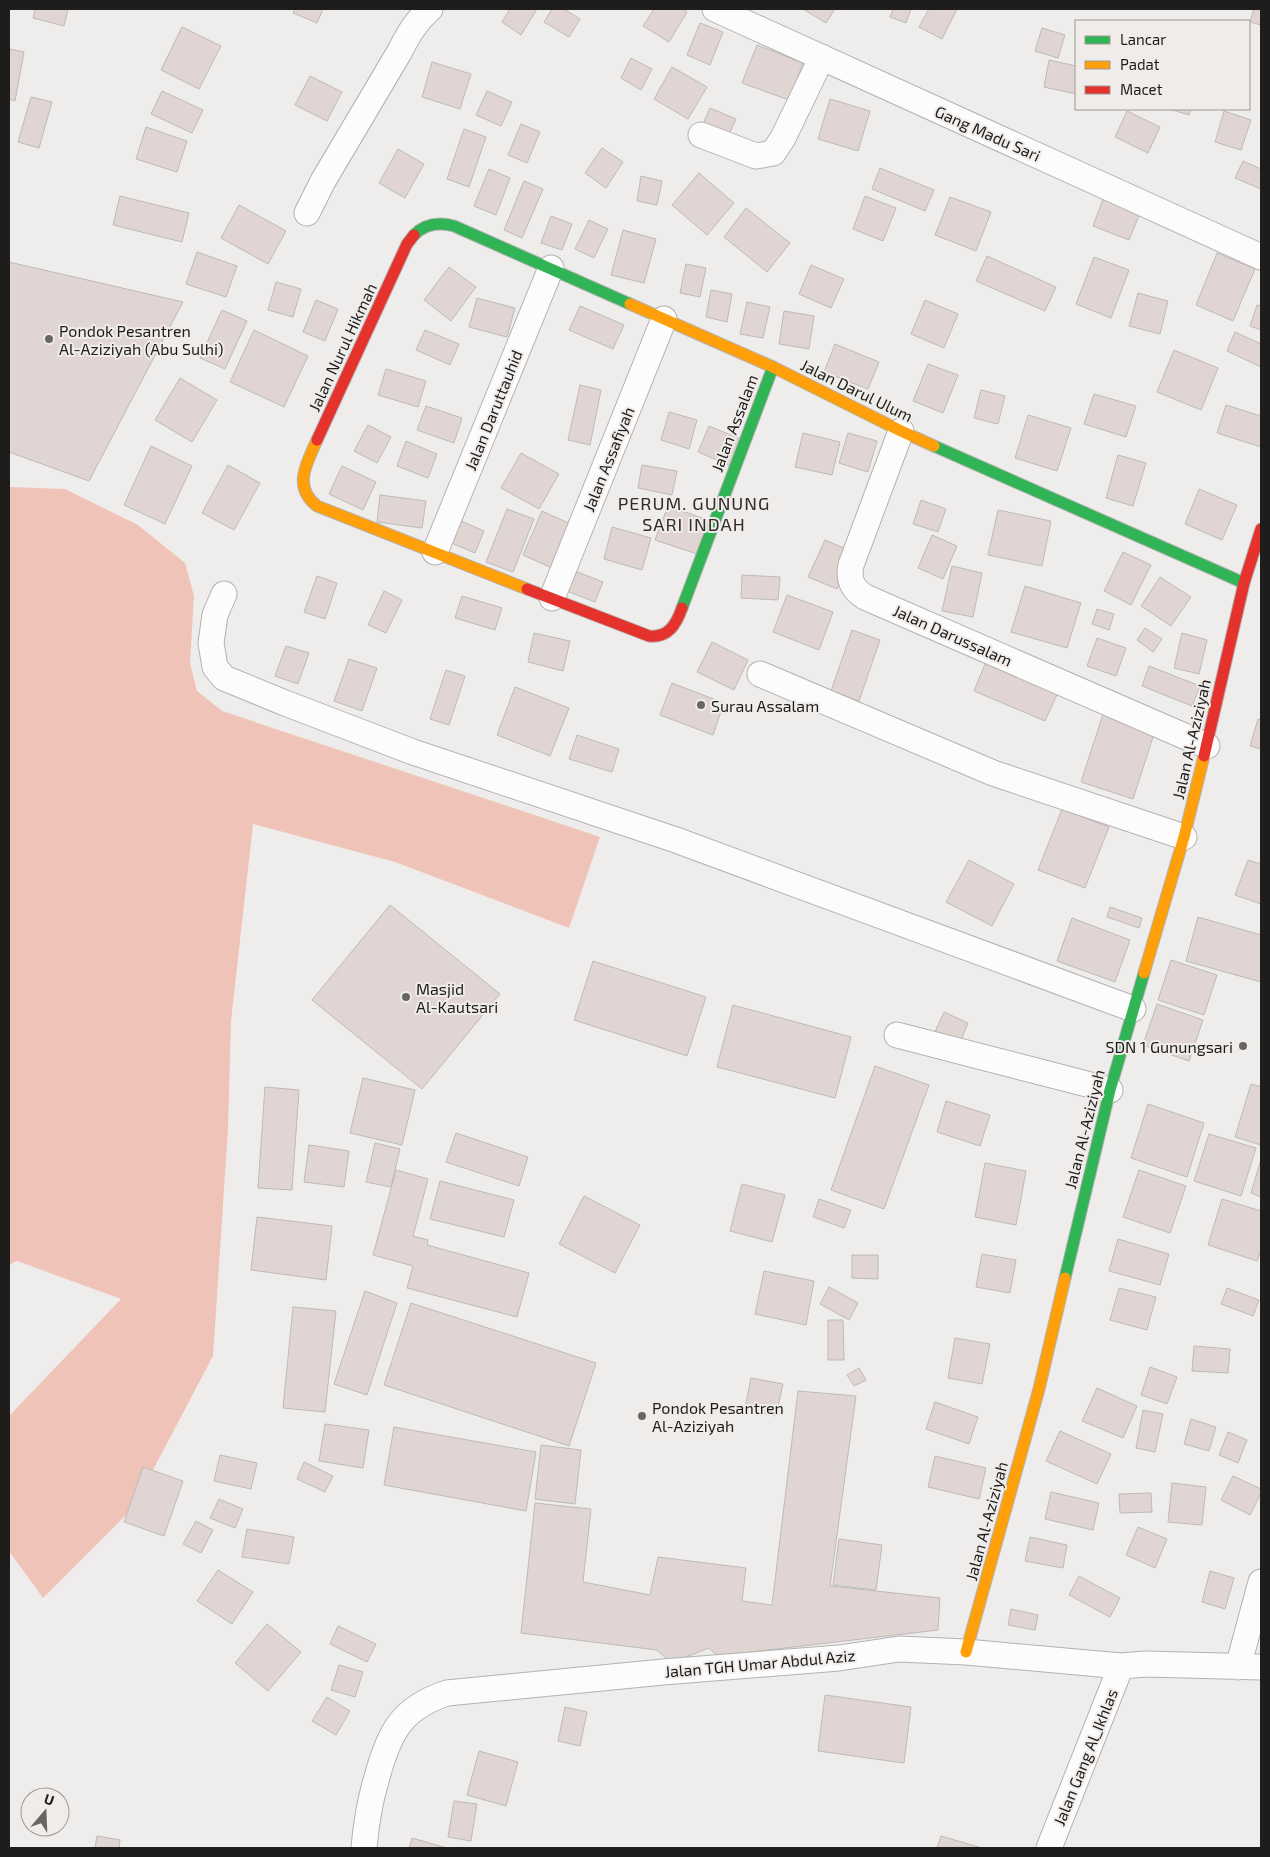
<svg xmlns="http://www.w3.org/2000/svg" width="1270" height="1857" viewBox="0 0 1270 1857" font-family="'Exo 2',sans-serif">
<style>
.forest{fill:#f0c3b9}
.building{fill:#e0d5d2;stroke:#bcbaba}
.lines{fill:none;stroke-linecap:round;stroke-linejoin:round}
.street-casing{stroke:#b4b2b1;stroke-width:27}
.fast-casing{stroke:#b4b2b1;stroke-width:13}
.slow-casing{stroke:#b4b2b1;stroke-width:13}
.jam-casing{stroke:#b4b2b1;stroke-width:13}
.street{stroke:#fdfcfc;stroke-width:25}
.fast{stroke:#30b455;stroke-width:11}
.slow{stroke:#ff9f0a;stroke-width:11}
.jam{stroke:#e5322d;stroke-width:11}
.poi-dot{fill:#676664;stroke:#f0ecea;stroke-width:2}
.labels{text-anchor:middle;dominant-baseline:central;stroke-width:4;stroke-linejoin:round;paint-order:stroke}
.street-label{font-size:16px;fill:#1e1d1c;stroke:#f0ecea}
.poi-label{font-size:16px;fill:#1e1d1c;stroke:#f0ecea;text-anchor:start}
.neighbourhood-label{font-size:18px;letter-spacing:1px;fill:#302c2b;stroke:#f0ecea}
</style>
<rect width="100%" height="100%" fill="#efedeb"/>
<path class="forest" d="M 9,487 L 65,489 L 138,525 L 185,563 L 194,596 L 190,663 L 197,691 L 222,711 L 600,837 L 569,928 L 395,862 L 253,824 L 231,1021 L 228,1129 L 213,1356 L 133,1508 L 43,1598 L 9,1551 L 9,1416 L 121,1299 L 17,1261 L 9,1265 Z"/>
<path class="building" d="M 35,9 L 68,9 L 64,26 L 33,18 Z
M 295,9 L 323,9 L 317,23 L 293,13 Z
M 510,9 L 537,9 L 521,35 L 502,22 Z
M 552,9 L 564,9 L 580,19 L 569,37 L 544,22 Z
M 654,9 L 682,9 L 687,12 L 669,42 L 643,26 Z
M 803,9 L 835,9 L 826,23 Z
M 893,9 L 911,9 L 906,23 L 890,17 Z
M 929,9 L 957,9 L 942,39 L 919,27 Z
M 1254,9 L 1261,9 L 1261,25 L 1250,22 Z
M 700,23 L 723,32 L 710,65 L 687,55 Z
M 182,27 L 221,46 L 199,89 L 161,70 Z
M 1042,28 L 1065,35 L 1058,58 L 1035,51 Z
M 757,45 L 803,63 L 789,100 L 742,83 Z
M 9,49 L 24,52 L 15,101 L 9,99 Z
M 631,58 L 652,69 L 641,90 L 621,78 Z
M 1049,60 L 1076,66 L 1076,94 L 1044,87 Z
M 432,62 L 471,74 L 460,109 L 422,97 Z
M 672,67 L 707,87 L 688,119 L 654,99 Z
M 310,76 L 342,92 L 327,121 L 295,105 Z
M 162,91 L 203,110 L 192,133 L 151,114 Z
M 487,91 L 512,102 L 501,126 L 476,115 Z
M 31,97 L 52,102 L 39,148 L 18,142 Z
M 830,99 L 870,111 L 858,151 L 818,139 Z
M 710,108 L 736,119 L 729,135 L 703,124 Z
M 1169,109 L 1191,109 L 1189,115 Z
M 1127,111 L 1160,127 L 1148,153 L 1115,137 Z
M 1224,111 L 1251,120 L 1241,150 L 1215,142 Z
M 521,124 L 540,132 L 527,163 L 508,155 Z
M 146,127 L 187,141 L 177,172 L 136,159 Z
M 464,129 L 486,137 L 469,187 L 447,179 Z
M 602,148 L 623,162 L 606,188 L 585,173 Z
M 398,149 L 424,164 L 405,198 L 379,183 Z
M 1243,161 L 1261,169 L 1261,189 L 1235,178 Z
M 880,168 L 934,190 L 925,211 L 872,189 Z
M 489,169 L 510,178 L 496,215 L 474,206 Z
M 699,173 L 734,203 L 707,235 L 672,205 Z
M 641,176 L 662,181 L 657,205 L 637,201 Z
M 524,181 L 543,189 L 522,238 L 504,230 Z
M 1105,194 L 1142,208 L 1129,240 L 1093,226 Z
M 120,196 L 189,213 L 182,242 L 113,225 Z
M 865,196 L 896,208 L 883,241 L 853,229 Z
M 950,197 L 991,212 L 976,251 L 935,235 Z
M 239,205 L 286,231 L 268,264 L 221,238 Z
M 746,208 L 790,243 L 767,272 L 724,237 Z
M 551,216 L 572,224 L 562,250 L 541,243 Z
M 589,220 L 608,229 L 594,258 L 575,249 Z
M 623,230 L 656,239 L 644,283 L 611,275 Z
M 197,252 L 237,266 L 226,297 L 186,284 Z
M 1217,253 L 1255,269 L 1233,321 L 1196,305 Z
M 987,256 L 1056,287 L 1045,311 L 976,281 Z
M 1094,257 L 1129,270 L 1111,318 L 1076,304 Z
M 9,262 L 183,302 L 89,481 L 9,452 Z
M 686,264 L 706,268 L 700,297 L 680,293 Z
M 811,265 L 844,279 L 831,308 L 799,294 Z
M 449,267 L 476,287 L 451,321 L 424,300 Z
M 276,282 L 301,289 L 293,317 L 268,310 Z
M 711,290 L 732,294 L 727,322 L 706,317 Z
M 1138,293 L 1168,301 L 1160,334 L 1129,326 Z
M 477,298 L 515,308 L 507,337 L 469,327 Z
M 316,300 L 338,309 L 325,341 L 303,332 Z
M 925,300 L 958,314 L 944,348 L 911,334 Z
M 747,302 L 770,307 L 763,338 L 740,334 Z
M 1257,305 L 1261,306 L 1261,330 L 1250,326 Z
M 580,306 L 624,325 L 613,349 L 569,330 Z
M 222,310 L 247,321 L 225,369 L 200,358 Z
M 784,311 L 814,316 L 809,349 L 779,344 Z
M 254,330 L 308,356 L 284,407 L 230,382 Z
M 425,330 L 459,344 L 450,365 L 416,350 Z
M 1235,332 L 1261,344 L 1261,367 L 1227,351 Z
M 835,344 L 879,362 L 868,389 L 824,372 Z
M 1174,350 L 1218,368 L 1201,410 L 1157,392 Z
M 928,364 L 958,375 L 943,413 L 913,401 Z
M 386,369 L 426,381 L 418,407 L 378,395 Z
M 180,378 L 217,400 L 192,442 L 155,420 Z
M 580,385 L 601,390 L 590,445 L 568,440 Z
M 981,390 L 1005,396 L 998,424 L 974,418 Z
M 1094,394 L 1136,406 L 1126,437 L 1084,424 Z
M 1226,405 L 1261,416 L 1261,447 L 1217,433 Z
M 426,406 L 462,418 L 454,443 L 417,430 Z
M 669,412 L 697,420 L 689,449 L 661,440 Z
M 1028,415 L 1071,428 L 1057,471 L 1015,458 Z
M 368,425 L 391,437 L 377,463 L 354,451 Z
M 709,426 L 743,440 L 731,466 L 698,452 Z
M 803,433 L 840,442 L 832,475 L 795,467 Z
M 848,433 L 877,441 L 868,472 L 839,463 Z
M 406,441 L 437,454 L 428,478 L 397,466 Z
M 151,446 L 192,466 L 165,524 L 124,505 Z
M 521,453 L 559,474 L 539,509 L 501,488 Z
M 1118,455 L 1146,463 L 1133,506 L 1106,498 Z
M 228,465 L 260,483 L 234,530 L 202,513 Z
M 642,465 L 677,471 L 672,495 L 638,488 Z
M 342,466 L 376,482 L 363,510 L 329,494 Z
M 1199,489 L 1237,505 L 1222,540 L 1185,524 Z
M 380,495 L 426,501 L 422,528 L 377,522 Z
M 921,500 L 946,509 L 938,532 L 913,524 Z
M 668,506 L 708,520 L 697,554 L 655,540 Z
M 507,509 L 534,519 L 513,572 L 486,562 Z
M 998,510 L 1051,521 L 1042,566 L 988,555 Z
M 542,511 L 573,525 L 554,569 L 523,555 Z
M 459,520 L 484,531 L 475,553 L 449,542 Z
M 612,527 L 651,538 L 642,570 L 604,559 Z
M 932,535 L 957,546 L 943,579 L 918,568 Z
M 825,540 L 853,552 L 837,589 L 808,577 Z
M 1123,552 L 1151,565 L 1131,605 L 1104,591 Z
M 952,566 L 982,573 L 973,617 L 942,611 Z
M 575,571 L 603,582 L 595,602 L 567,591 Z
M 742,575 L 780,577 L 778,600 L 741,598 Z
M 317,576 L 337,583 L 325,619 L 304,612 Z
M 1160,577 L 1191,597 L 1171,626 L 1141,606 Z
M 1025,586 L 1081,603 L 1067,648 L 1011,632 Z
M 384,591 L 402,600 L 386,633 L 368,625 Z
M 787,595 L 833,612 L 819,650 L 773,632 Z
M 462,596 L 502,608 L 495,630 L 455,618 Z
M 1097,609 L 1114,614 L 1109,630 L 1092,624 Z
M 1145,628 L 1162,639 L 1153,652 L 1137,640 Z
M 852,630 L 880,640 L 859,701 L 831,691 Z
M 534,633 L 570,641 L 563,671 L 528,662 Z
M 1182,633 L 1207,640 L 1199,674 L 1174,668 Z
M 1097,638 L 1126,648 L 1116,676 L 1087,666 Z
M 712,642 L 748,660 L 734,690 L 697,672 Z
M 286,646 L 309,653 L 298,684 L 275,676 Z
M 349,659 L 377,668 L 362,711 L 334,701 Z
M 987,659 L 1059,690 L 1045,721 L 974,691 Z
M 1149,666 L 1200,686 L 1192,706 L 1142,686 Z
M 446,670 L 465,676 L 449,725 L 430,719 Z
M 672,683 L 724,703 L 713,735 L 660,715 Z
M 515,687 L 569,708 L 550,756 L 497,735 Z
M 1104,711 L 1156,728 L 1133,799 L 1081,782 Z
M 1258,719 L 1261,720 L 1261,749 L 1250,746 Z
M 577,735 L 619,749 L 612,772 L 569,759 Z
M 1062,809 L 1109,827 L 1085,888 L 1038,870 Z
M 969,860 L 1014,884 L 992,926 L 946,902 Z
M 1248,860 L 1261,864 L 1261,904 L 1235,895 Z
M 390,905 L 500,994 L 422,1089 L 312,1000 Z
M 1110,907 L 1142,918 L 1139,928 L 1107,917 Z
M 1198,917 L 1261,935 L 1261,982 L 1186,961 Z
M 1072,918 L 1130,940 L 1115,982 L 1057,961 Z
M 1171,960 L 1217,975 L 1204,1015 L 1158,1000 Z
M 593,961 L 706,997 L 687,1056 L 574,1020 Z
M 1157,1004 L 1203,1020 L 1189,1061 L 1143,1045 Z
M 733,1005 L 851,1037 L 835,1098 L 717,1067 Z
M 944,1012 L 968,1023 L 959,1045 L 934,1034 Z
M 875,1066 L 929,1085 L 884,1209 L 831,1190 Z
M 363,1078 L 415,1090 L 402,1145 L 350,1133 Z
M 1251,1084 L 1261,1087 L 1261,1145 L 1235,1137 Z
M 265,1087 L 299,1090 L 292,1190 L 258,1188 Z
M 946,1101 L 990,1115 L 980,1146 L 937,1132 Z
M 1148,1104 L 1204,1123 L 1187,1177 L 1131,1158 Z
M 456,1133 L 528,1157 L 519,1186 L 446,1162 Z
M 1209,1134 L 1256,1148 L 1241,1196 L 1194,1181 Z
M 375,1143 L 400,1149 L 391,1187 L 366,1182 Z
M 309,1145 L 349,1151 L 344,1187 L 304,1182 Z
M 1261,1159 L 1261,1197 L 1251,1193 Z
M 985,1163 L 1026,1171 L 1016,1225 L 975,1217 Z
M 396,1170 L 428,1179 L 413,1236 L 428,1240 L 427,1245 L 529,1273 L 517,1317 L 407,1288 L 413,1266 L 373,1255 Z
M 1139,1170 L 1186,1186 L 1170,1233 L 1123,1217 Z
M 440,1181 L 514,1200 L 504,1237 L 430,1219 Z
M 742,1184 L 785,1195 L 772,1242 L 730,1231 Z
M 584,1196 L 640,1225 L 615,1273 L 559,1244 Z
M 819,1199 L 851,1210 L 844,1228 L 813,1217 Z
M 1222,1199 L 1261,1211 L 1261,1249 L 1257,1261 L 1208,1245 Z
M 257,1217 L 332,1226 L 326,1280 L 251,1270 Z
M 1118,1239 L 1169,1254 L 1160,1285 L 1109,1271 Z
M 982,1254 L 1016,1260 L 1010,1293 L 976,1287 Z
M 852,1255 L 878,1255 L 878,1279 L 852,1278 Z
M 764,1271 L 814,1281 L 806,1325 L 755,1314 Z
M 829,1287 L 858,1303 L 849,1320 L 820,1304 Z
M 1119,1288 L 1156,1297 L 1147,1330 L 1110,1320 Z
M 1227,1288 L 1259,1300 L 1253,1316 L 1221,1304 Z
M 365,1291 L 397,1303 L 367,1395 L 334,1384 Z
M 411,1303 L 596,1363 L 569,1446 L 384,1385 Z
M 293,1307 L 336,1311 L 325,1412 L 283,1408 Z
M 828,1320 L 843,1320 L 844,1360 L 828,1360 Z
M 955,1338 L 990,1344 L 982,1384 L 948,1378 Z
M 1194,1346 L 1230,1349 L 1228,1373 L 1192,1371 Z
M 1150,1367 L 1177,1377 L 1167,1404 L 1141,1395 Z
M 859,1368 L 866,1380 L 854,1386 L 847,1375 Z
M 751,1378 L 783,1384 L 776,1416 L 745,1409 Z
M 1097,1388 L 1137,1406 L 1123,1438 L 1082,1421 Z
M 798,1391 L 856,1396 L 830,1586 L 940,1598 L 938,1630 L 717,1656 L 709,1648 L 671,1663 L 657,1650 L 521,1633 L 535,1503 L 591,1509 L 583,1582 L 650,1595 L 658,1557 L 746,1568 L 742,1601 L 772,1605 Z
M 935,1402 L 978,1417 L 969,1444 L 926,1429 Z
M 1143,1410 L 1163,1414 L 1155,1452 L 1136,1448 Z
M 1191,1419 L 1216,1427 L 1209,1451 L 1184,1444 Z
M 325,1424 L 369,1430 L 363,1468 L 319,1461 Z
M 394,1427 L 536,1452 L 526,1511 L 384,1485 Z
M 1060,1431 L 1111,1454 L 1097,1484 L 1046,1461 Z
M 1228,1432 L 1247,1440 L 1238,1463 L 1219,1455 Z
M 541,1445 L 581,1450 L 575,1504 L 535,1499 Z
M 220,1455 L 257,1463 L 251,1489 L 214,1481 Z
M 935,1456 L 986,1468 L 979,1499 L 928,1487 Z
M 304,1462 L 333,1476 L 325,1492 L 297,1479 Z
M 143,1467 L 183,1481 L 164,1536 L 124,1522 Z
M 1233,1476 L 1261,1489 L 1261,1493 L 1250,1515 L 1221,1500 Z
M 1172,1483 L 1206,1487 L 1202,1525 L 1168,1522 Z
M 1051,1492 L 1099,1503 L 1093,1530 L 1045,1519 Z
M 1151,1493 L 1152,1512 L 1120,1513 L 1119,1494 Z
M 219,1499 L 243,1509 L 235,1528 L 210,1518 Z
M 196,1521 L 213,1530 L 201,1553 L 183,1544 Z
M 1138,1527 L 1167,1539 L 1155,1568 L 1126,1555 Z
M 247,1529 L 294,1537 L 289,1564 L 242,1557 Z
M 1030,1537 L 1067,1545 L 1063,1568 L 1025,1561 Z
M 839,1539 L 882,1545 L 876,1590 L 833,1585 Z
M 218,1570 L 253,1592 L 232,1624 L 197,1601 Z
M 1210,1571 L 1234,1578 L 1225,1609 L 1202,1602 Z
M 1079,1576 L 1120,1598 L 1110,1617 L 1069,1595 Z
M 1011,1609 L 1038,1615 L 1035,1630 L 1008,1625 Z
M 267,1624 L 301,1652 L 268,1691 L 235,1663 Z
M 338,1626 L 376,1644 L 367,1662 L 330,1644 Z
M 339,1665 L 363,1672 L 355,1697 L 331,1690 Z
M 825,1695 L 911,1707 L 904,1763 L 818,1751 Z
M 327,1697 L 350,1711 L 336,1735 L 312,1721 Z
M 565,1707 L 587,1712 L 580,1746 L 558,1741 Z
M 479,1751 L 518,1762 L 506,1806 L 467,1795 Z
M 454,1801 L 477,1804 L 471,1841 L 448,1837 Z
M 97,1836 L 120,1840 L 119,1848 L 95,1848 Z
M 941,1836 L 982,1848 L 937,1848 Z
M 412,1838 L 447,1848 L 409,1848 Z"/>
<g class="lines">
<g class="street-casing">
<path id="street" d="M 715,9 L 1261,257
M 701,135 L 756,156 L 773,153 L 783,138 L 822,57
M 307,213 L 323,181 L 400,51 C 408,35 416,21 430,9
M 901,431 L 851,565 C 848,579 852,589 865,597 L 1207,746
M 435,552 L 551,268
M 224,594 L 215,615 L 211,643 L 215,667 L 224,678 L 285,703 L 413,752 L 676,840 L 1133,1009
M 552,598 L 664,319
M 760,674 L 993,773 L 1184,837
M 897,1035 L 1110,1090
M 1238,1667 L 1261,1582
M 364,1848 C 366,1824 370,1800 377,1777 C 389,1733 401,1708 447,1693 L 663,1672 L 839,1658 L 899,1649 L 966,1652 L 1121,1666 L 1146,1664 L 1261,1667
M 1049,1848 L 1121,1666"/>
</g>
<g class="fast-casing">
<path id="fast" d="M 414,235 C 425,224 439,222 454,226 L 630,304
M 934,446 L 1244,583
M 682,608 L 773,367
M 1065,1278 L 1110,1090 L 1144,973"/>
</g>
<g class="slow-casing">
<path id="slow" d="M 630,304 L 773,367 L 901,431 L 934,446
M 317,440 C 307,463 292,486 317,506 L 527,589
M 1144,973 L 1184,837 L 1204,756
M 966,1652 L 1039,1389 L 1065,1278"/>
</g>
<g class="jam-casing">
<path id="jam" d="M 317,440 L 407,244 L 414,235
M 527,589 L 649,636 C 668,638 676,625 682,608
M 1204,756 L 1244,583 L 1261,529"/>
</g>
<use href="#street" class="street"/>
<use href="#fast" class="fast"/>
<use href="#slow" class="slow"/>
<use href="#jam" class="jam"/>
</g>
<g class="poi-dot">
<circle cx="49" cy="339" r="5"/>
<circle cx="701" cy="705" r="5"/>
<circle cx="406" cy="997" r="5"/>
<circle cx="1243" cy="1046" r="5"/>
<circle cx="642" cy="1416" r="5"/>
</g>
<g class="labels">
<g class="street-label">
<text transform="translate(988 133) rotate(24)">Gang Madu Sari</text>
<text transform="translate(342 347) rotate(-65)">Jalan Nurul Hikmah</text>
<text transform="translate(857 390) rotate(26)">Jalan Darul Ulum</text>
<text transform="translate(493 410) rotate(-68)">Jalan Daruttauhid</text>
<text transform="translate(734 423) rotate(-69)">Jalan Assalam</text>
<text transform="translate(608 459) rotate(-68)">Jalan Assafiyah</text>
<text transform="translate(953 635) rotate(24)">Jalan Darussalam</text>
<text transform="translate(1191 739) rotate(-77)">Jalan Al-Aziziyah</text>
<text transform="translate(1084 1129) rotate(-76)">Jalan Al-Aziziyah</text>
<text transform="translate(986 1521) rotate(-75)">Jalan Al-Aziziyah</text>
<text transform="translate(760 1663) rotate(-5)">Jalan TGH Umar Abdul Aziz</text>
<text transform="translate(1085 1757) rotate(-68)">Jalan Gang Al_Ikhlas</text>
</g>
<g class="poi-label">
<text x="59" y="330">Pondok Pesantren<tspan x="59" dy="18">Al-Aziziyah (Abu Sulhi)</tspan></text>
<text x="711" y="705">Surau Assalam</text>
<text x="416" y="988">Masjid<tspan x="416" dy="18">Al-Kautsari</tspan></text>
<text x="1233" y="1046" text-anchor="end">SDN 1 Gunungsari</text>
<text x="652" y="1407">Pondok Pesantren<tspan x="652" dy="18">Al-Aziziyah</tspan></text>
</g>
<g class="neighbourhood-label">
<text x="694" y="503">PERUM. GUNUNG<tspan x="694" dy="21">SARI INDAH</tspan></text>
</g>
</g>
<rect width="1270" height="1857" fill="none" stroke="#1e1d1c" stroke-width="20"/>
<rect x="1075" y="20" width="175" height="90" fill="#f0ecea" stroke="#9c9998"/>
<rect x="1085" y="36" width="25" height="8" fill="#30b455" stroke="#9c9998"/>
<text x="1120" y="45" font-size="15" fill="#1e1d1c">Lancar</text>
<rect x="1085" y="61" width="25" height="8" fill="#ff9f0a" stroke="#9c9998"/>
<text x="1120" y="70" font-size="15" fill="#1e1d1c">Padat</text>
<rect x="1085" y="86" width="25" height="8" fill="#e5322d" stroke="#9c9998"/>
<text x="1120" y="95" font-size="15" fill="#1e1d1c">Macet</text>
<g transform="translate(45 1812) rotate(19)"><circle r="24" fill="#f0ecea" stroke="#9c9998"/>
<path d="M0-4L9 19L0 12L-9 19Z" fill="#676664"/>
<text y="-8" font-size="14" font-weight="bold" text-anchor="middle" fill="#1e1d1c">U</text>
</g>
</svg>
